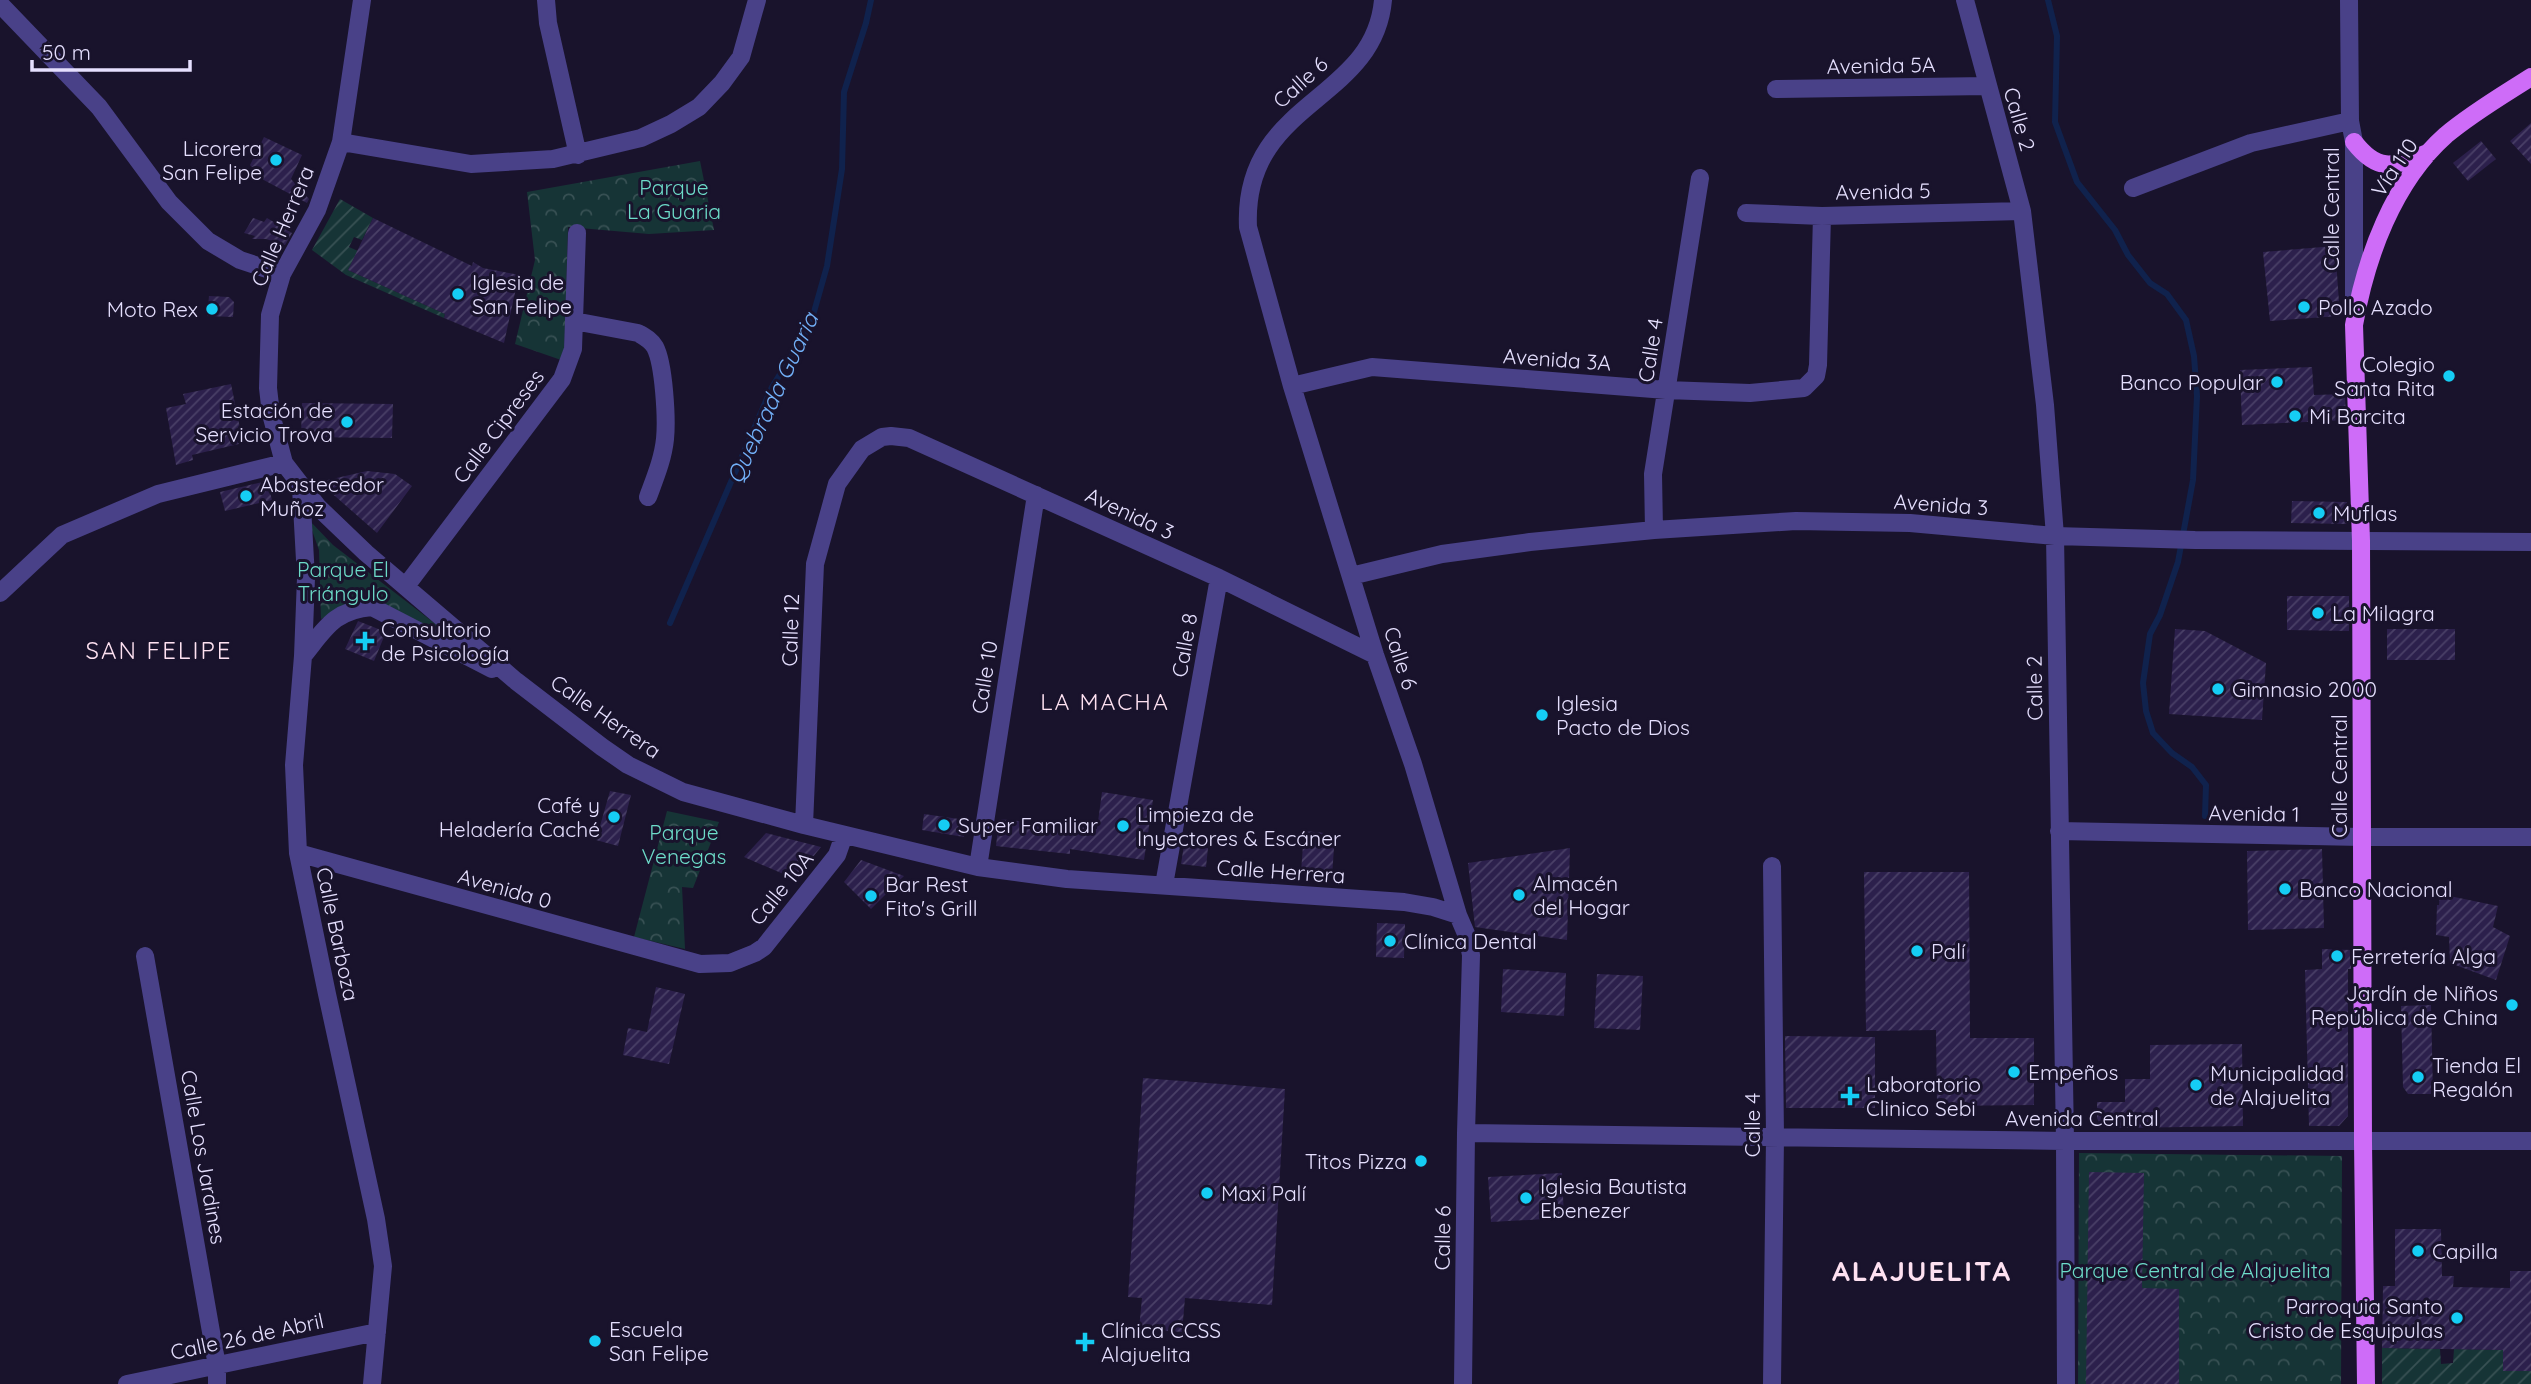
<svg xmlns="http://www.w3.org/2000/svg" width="2531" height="1384" viewBox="0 0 2531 1384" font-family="Quicksand,sans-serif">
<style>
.forest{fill:url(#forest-crowns)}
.garden{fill:url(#garden-furrows)}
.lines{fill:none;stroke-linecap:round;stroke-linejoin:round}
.stream{stroke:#10224d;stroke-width:6}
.building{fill:url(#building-hatch)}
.minor{stroke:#494188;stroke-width:18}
.major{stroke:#ce6cf8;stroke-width:18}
.poi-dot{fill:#15cdf4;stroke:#19132c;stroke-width:2.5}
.labels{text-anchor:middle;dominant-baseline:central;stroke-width:6;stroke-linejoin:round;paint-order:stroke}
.street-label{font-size:21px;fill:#e5dffe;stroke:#19132c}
.poi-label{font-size:21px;fill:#e5dffe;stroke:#19132c;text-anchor:start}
.park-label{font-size:21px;fill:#6ddcc9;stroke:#19132c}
.water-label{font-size:23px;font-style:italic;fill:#72b0f8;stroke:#19132c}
.neighbourhood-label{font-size:23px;letter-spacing:2px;fill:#fee1f1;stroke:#19132c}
.quarter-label{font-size:24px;letter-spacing:2px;fill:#fee1f1;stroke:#19132c}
.district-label{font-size:28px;font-weight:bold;letter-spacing:2px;fill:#fee1f1;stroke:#19132c}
</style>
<defs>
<pattern id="forest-crowns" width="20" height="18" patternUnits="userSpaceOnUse" patternTransform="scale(1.75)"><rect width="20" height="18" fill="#163436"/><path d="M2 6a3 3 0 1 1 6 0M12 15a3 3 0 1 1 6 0" fill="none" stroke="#385154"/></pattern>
<pattern id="garden-furrows" width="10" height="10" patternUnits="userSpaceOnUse" patternTransform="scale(1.75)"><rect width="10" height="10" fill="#163436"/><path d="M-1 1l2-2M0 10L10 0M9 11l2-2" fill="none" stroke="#385154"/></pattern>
<pattern id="building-hatch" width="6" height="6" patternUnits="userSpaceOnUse" patternTransform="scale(1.75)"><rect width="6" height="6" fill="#2c204c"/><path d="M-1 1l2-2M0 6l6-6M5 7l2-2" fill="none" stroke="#4a4067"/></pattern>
</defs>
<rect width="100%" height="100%" fill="#19132c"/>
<path class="forest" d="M 700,161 L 714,230 L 649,234 L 568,227 L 564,361 L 515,344 L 535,260 L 527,192 Z
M 308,519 L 333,545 L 481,659 L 350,604 L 321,619 L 319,550 Z
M 667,811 L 719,822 L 693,888 L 682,887 L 685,949 L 634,937 Z
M 2079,1153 L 2342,1156 L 2341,1384 L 2078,1384 Z"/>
<path class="garden" d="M 340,199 L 373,218 L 362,240 L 354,237 L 349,247 L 358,251 L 348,270 L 445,314 L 444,318 L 346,275 L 312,250 Z
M 2382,1348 L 2440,1349 L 2441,1364 L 2453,1363 L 2454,1349 L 2503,1350 L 2503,1371 L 2531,1371 L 2531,1384 L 2382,1384 Z"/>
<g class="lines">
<path class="stream" d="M 2048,0 L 2057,36 L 2055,122 L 2077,182 L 2115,230 L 2128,255 L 2150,283 L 2167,294 L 2186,320 L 2194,356 L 2197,396 L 2193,480 L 2178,562 L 2160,615 L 2150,634 L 2143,683 L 2146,711 L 2153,733 L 2172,753 L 2192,767 L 2206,785 L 2205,816
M 670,623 L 772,387 L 810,326 L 827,266 L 842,169 L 844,92 L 866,23 L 871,0"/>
</g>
<path class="building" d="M 2531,123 L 2531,164 L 2510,141 Z
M 264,137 L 302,155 L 291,179 L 309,199 L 307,203 L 260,178 L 250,165 Z
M 2481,141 L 2496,159 L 2468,181 L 2453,163 Z
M 253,218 L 264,222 L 267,218 L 292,233 L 285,245 L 266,239 L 252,239 L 255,236 L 244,233 Z
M 373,218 L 472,266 L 473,262 L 483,268 L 519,275 L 504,343 L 444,318 L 445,314 L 348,270 Z
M 2335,246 L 2340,316 L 2270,321 L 2263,252 Z
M 209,296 L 229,297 L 234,302 L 233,317 L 207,316 Z
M 2312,367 L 2314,395 L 2345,394 L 2346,420 L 2242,425 L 2240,370 Z
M 231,384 L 243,443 L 192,455 L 193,460 L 176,465 L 166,408 L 186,404 L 183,394 Z
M 302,403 L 393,404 L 392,438 L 301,437 Z
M 367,471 L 395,474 L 412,486 L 377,533 L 319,482 Z
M 267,481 L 272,500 L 225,511 L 220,492 Z
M 2292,501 L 2347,502 L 2347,524 L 2291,523 Z
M 2287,596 L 2349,596 L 2349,631 L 2287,630 Z
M 358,621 L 386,632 L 374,661 L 345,649 Z
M 2175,629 L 2205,631 L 2266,663 L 2262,720 L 2169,714 Z
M 2387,629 L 2455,629 L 2455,660 L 2387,660 Z
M 610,791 L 631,795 L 618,846 L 596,840 Z
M 1102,792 L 1153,800 L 1144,860 L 1070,849 L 1070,854 L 996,846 L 999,819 L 1097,829 Z
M 924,814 L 966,820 L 964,837 L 922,830 Z
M 1304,831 L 1335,834 L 1332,876 L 1301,873 Z
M 766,833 L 821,847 L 795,879 L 744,857 Z
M 1184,845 L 1208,848 L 1206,867 L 1181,864 Z
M 1570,848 L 1567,940 L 1475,927 L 1468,863 Z
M 2322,849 L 2324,928 L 2248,930 L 2247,851 Z
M 861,860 L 904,876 L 871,909 L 844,882 Z
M 1864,872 L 1969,872 L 1970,1038 L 2034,1038 L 2034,1105 L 1937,1106 L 1936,1030 L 1866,1031 Z
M 2440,894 L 2498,906 L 2493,927 L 2510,936 L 2496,980 L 2450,963 L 2449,937 L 2436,935 L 2437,905 L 2439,905 Z
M 1377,923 L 1405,924 L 1404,958 L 1376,957 Z
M 2322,949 L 2351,950 L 2351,969 L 2348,969 L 2348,1116 L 2339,1126 L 2309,1126 L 2305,970 L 2322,969 Z
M 1503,969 L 1566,973 L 1564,1016 L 1501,1012 Z
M 1597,974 L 1643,976 L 1640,1030 L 1594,1028 Z
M 656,987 L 685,994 L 669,1064 L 623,1055 L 628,1028 L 647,1032 Z
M 2431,1005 L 2433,1094 L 2408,1094 L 2403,1087 L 2401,1006 Z
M 1785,1036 L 1875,1037 L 1875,1108 L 1786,1108 Z
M 2242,1044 L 2243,1126 L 2126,1128 L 2101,1127 L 2097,1118 L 2097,1102 L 2125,1102 L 2125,1079 L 2150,1079 L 2150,1045 Z
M 1143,1078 L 1285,1089 L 1272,1305 L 1185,1298 L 1182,1332 L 1139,1329 L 1142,1298 L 1128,1297 Z
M 2089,1172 L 2144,1173 L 2142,1288 L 2179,1289 L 2179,1384 L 2086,1384 Z
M 1562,1173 L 1564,1218 L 1491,1222 L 1488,1177 Z
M 2395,1229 L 2441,1229 L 2442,1276 L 2454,1276 L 2453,1287 L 2510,1288 L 2510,1271 L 2531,1271 L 2531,1371 L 2503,1371 L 2503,1350 L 2382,1348 L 2383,1286 L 2395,1286 Z"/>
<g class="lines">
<path class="minor" d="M 362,0 L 341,142 L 317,210 L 282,274 L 270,315 L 268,388 L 271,414 L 284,463 L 318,507 L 366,553 L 516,681 L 602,747 L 628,765 L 683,792 L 804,825 L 978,867 L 1067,879 L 1404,902 L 1433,907 L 1458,915
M 546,0 L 548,23 L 578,155
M 1383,0 C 1374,103 1242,100 1248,227 L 1292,386 L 1375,655 L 1413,764 L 1458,915 L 1467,936 L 1471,955 L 1466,1133 L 1463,1384
M 1965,0 L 2022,211 L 2045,405 L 2055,536 L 2065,1141 L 2066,1384
M 2349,0 L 2350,121 L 2354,142 L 2354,308
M 0,4 L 99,107 L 169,202 L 208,241 L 240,260 L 282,274
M 1776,89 L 1987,86
M 341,142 L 471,164 L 553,159 L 641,138 L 671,124 L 699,107 L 722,83 L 741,57 L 757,0
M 2133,188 L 2251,143 L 2350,121
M 1746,213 L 1822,216 L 2022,211
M 574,321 L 638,333 C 645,337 651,340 655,347 C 664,364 667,419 665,439 C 663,459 655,478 648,497
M 1292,386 L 1372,367 L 1666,390 L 1750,393 L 1804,388 L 1816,376 L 1818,365 L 1822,216
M 301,488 L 306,578 L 303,656 L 294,765 L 298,853 L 327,994 L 376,1219 L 383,1266 L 372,1384
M 1654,530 L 1653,474 L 1700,178
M 1351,576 L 1442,554 L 1530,542 L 1654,530 L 1796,521 L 1910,523 L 2055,536 L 2195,540 L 2531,542
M 406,586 L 562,379 L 573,349 L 577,233
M 0,593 L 62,535 L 158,494 L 284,463
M 303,656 C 325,629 334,610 372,607 L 492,669
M 804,825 L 815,564 L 837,484 L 862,449 L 882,437 L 891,436 L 909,438 L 1219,578 L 1375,655
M 2059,831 L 2362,837 L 2531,837
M 298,853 L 700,964 L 730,963 L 755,953 L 764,947 L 837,855 L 844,835
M 1772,866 L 1775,1137 L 1772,1384
M 978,867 L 1036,495
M 1164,885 L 1219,578
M 145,956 L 217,1366 L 217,1384
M 1466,1133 L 2065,1141 L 2531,1141
M 127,1384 L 377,1332"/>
<path class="major" d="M 2354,142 C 2379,174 2394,166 2428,153
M 2366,1384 L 2363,1142 L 2361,541 L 2354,325 C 2366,257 2393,182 2446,135 C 2472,113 2503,95 2531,77"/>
</g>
<g class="poi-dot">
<circle cx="276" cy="160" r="7"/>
<circle cx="458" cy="294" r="7"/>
<circle cx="2304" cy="307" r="7"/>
<circle cx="212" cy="309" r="7"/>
<circle cx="2449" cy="376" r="7"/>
<circle cx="2277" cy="382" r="7"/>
<circle cx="2295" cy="416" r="7"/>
<circle cx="347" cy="422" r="7"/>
<circle cx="246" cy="496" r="7"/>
<circle cx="2319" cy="513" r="7"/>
<circle cx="2318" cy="613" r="7"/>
<path d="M361.5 630.5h7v7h7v7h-7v7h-7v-7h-7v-7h7z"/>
<circle cx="2218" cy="689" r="7"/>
<circle cx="1542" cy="715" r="7"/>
<circle cx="614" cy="817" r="7"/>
<circle cx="944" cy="825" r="7"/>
<circle cx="1123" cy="826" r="7"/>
<circle cx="2285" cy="889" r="7"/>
<circle cx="1519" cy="895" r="7"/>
<circle cx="871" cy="896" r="7"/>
<circle cx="1390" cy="941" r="7"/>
<circle cx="1917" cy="951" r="7"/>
<circle cx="2337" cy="956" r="7"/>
<circle cx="2512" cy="1005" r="7"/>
<circle cx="2014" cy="1072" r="7"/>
<circle cx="2418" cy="1077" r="7"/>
<circle cx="2196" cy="1085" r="7"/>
<path d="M1846.5 1085.5h7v7h7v7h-7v7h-7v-7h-7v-7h7z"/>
<circle cx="1421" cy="1161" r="7"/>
<circle cx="1207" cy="1193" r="7"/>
<circle cx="1526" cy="1198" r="7"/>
<circle cx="2418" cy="1251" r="7"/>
<circle cx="2457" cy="1318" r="7"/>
<circle cx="595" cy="1341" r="7"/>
<path d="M1081.5 1331.5h7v7h7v7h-7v7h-7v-7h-7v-7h7z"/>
</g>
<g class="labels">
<g class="street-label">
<text transform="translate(1881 65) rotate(-1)">Avenida 5A</text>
<text transform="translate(1300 82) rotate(-42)">Calle 6</text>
<text transform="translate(2020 119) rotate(74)">Calle 2</text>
<text transform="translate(2394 167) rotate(-56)">Vía 110</text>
<text transform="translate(1883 191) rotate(-1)">Avenida 5</text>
<text transform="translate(2331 209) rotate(-90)">Calle Central</text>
<text transform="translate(282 226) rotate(-67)">Calle Herrera</text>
<text transform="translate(1650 350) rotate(-81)">Calle 4</text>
<text transform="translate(1557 359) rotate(4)">Avenida 3A</text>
<text transform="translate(498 426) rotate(-53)">Calle Cipreses</text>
<text transform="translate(1941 504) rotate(4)">Avenida 3</text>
<text transform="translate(1130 513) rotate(25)">Avenida 3</text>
<text transform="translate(790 630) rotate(-88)">Calle 12</text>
<text transform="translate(1184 645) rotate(-80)">Calle 8</text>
<text transform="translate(1401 658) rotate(72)">Calle 6</text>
<text transform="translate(984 677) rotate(-81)">Calle 10</text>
<text transform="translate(2034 688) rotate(-91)">Calle 2</text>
<text transform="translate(606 716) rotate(35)">Calle Herrera</text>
<text transform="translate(2339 776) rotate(-90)">Calle Central</text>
<text transform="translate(2254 813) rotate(1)">Avenida 1</text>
<text transform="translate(1281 871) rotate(4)">Calle Herrera</text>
<text transform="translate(505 888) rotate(16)">Avenida 0</text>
<text transform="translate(781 888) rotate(-51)">Calle 10A</text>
<text transform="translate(338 934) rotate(78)">Calle Barboza</text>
<text x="2082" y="1118">Avenida Central</text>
<text transform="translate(1752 1125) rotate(-90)">Calle 4</text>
<text transform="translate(204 1157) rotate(80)">Calle Los Jardines</text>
<text transform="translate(1442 1238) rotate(-89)">Calle 6</text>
<text transform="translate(247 1336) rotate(-12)">Calle 26 de Abril</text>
</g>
<g class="poi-label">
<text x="262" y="148" text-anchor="end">Licorera<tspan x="262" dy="24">San Felipe</tspan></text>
<text x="472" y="282">Iglesia de<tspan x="472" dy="24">San Felipe</tspan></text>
<text x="2318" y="307">Pollo Azado</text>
<text x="198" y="309" text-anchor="end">Moto Rex</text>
<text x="2435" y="364" text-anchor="end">Colegio<tspan x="2435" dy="24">Santa Rita</tspan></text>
<text x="2263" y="382" text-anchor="end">Banco Popular</text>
<text x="333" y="410" text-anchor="end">Estación de<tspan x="333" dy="24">Servicio Trova</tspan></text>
<text x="2309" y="416">Mi Barcita</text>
<text x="260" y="484">Abastecedor<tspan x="260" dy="24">Muñoz</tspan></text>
<text x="2333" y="513">Muflas</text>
<text x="2332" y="613">La Milagra</text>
<text x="381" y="629">Consultorio<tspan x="381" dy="24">de Psicología</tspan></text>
<text x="2232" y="689">Gimnasio 2000</text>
<text x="1556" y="703">Iglesia<tspan x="1556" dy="24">Pacto de Dios</tspan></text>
<text x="600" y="805" text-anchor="end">Café y<tspan x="600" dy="24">Heladería Caché</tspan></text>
<text x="1137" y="814">Limpieza de<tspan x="1137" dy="24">Inyectores &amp; Escáner</tspan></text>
<text x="958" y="825">Super Familiar</text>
<text x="1533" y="883">Almacén<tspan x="1533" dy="24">del Hogar</tspan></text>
<text x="885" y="884">Bar Rest<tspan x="885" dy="24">Fito's Grill</tspan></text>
<text x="2299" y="889">Banco Nacional</text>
<text x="1404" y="941">Clínica Dental</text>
<text x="1931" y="951">Palí</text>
<text x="2351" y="956">Ferretería Alga</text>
<text x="2498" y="993" text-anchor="end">Jardín de Niños<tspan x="2498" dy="24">República de China</tspan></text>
<text x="2432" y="1065">Tienda El<tspan x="2432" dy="24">Regalón</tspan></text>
<text x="2028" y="1072">Empeños</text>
<text x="2210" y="1073">Municipalidad<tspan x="2210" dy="24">de Alajuelita</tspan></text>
<text x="1866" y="1084">Laboratorio<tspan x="1866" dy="24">Clinico Sebi</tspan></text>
<text x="1407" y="1161" text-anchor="end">Titos Pizza</text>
<text x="1540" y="1186">Iglesia Bautista<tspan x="1540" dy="24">Ebenezer</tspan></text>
<text x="1221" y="1193">Maxi Palí</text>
<text x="2432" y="1251">Capilla</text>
<text x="2443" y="1306" text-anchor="end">Parroquia Santo<tspan x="2443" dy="24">Cristo de Esquipulas</tspan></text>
<text x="609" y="1329">Escuela<tspan x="609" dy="24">San Felipe</tspan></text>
<text x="1101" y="1330">Clínica CCSS<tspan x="1101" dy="24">Alajuelita</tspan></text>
</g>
<g class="park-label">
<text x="674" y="187">Parque<tspan x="674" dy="24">La Guaria</tspan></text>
<text x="343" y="569">Parque El<tspan x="343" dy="24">Triángulo</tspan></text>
<text x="684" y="832">Parque<tspan x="684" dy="24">Venegas</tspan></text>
<text x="2195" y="1270">Parque Central de Alajuelita</text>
</g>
<g class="water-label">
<text transform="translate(772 398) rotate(-65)">Quebrada Guaria</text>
</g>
<g class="neighbourhood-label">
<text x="1105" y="701">LA MACHA</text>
</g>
<g class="quarter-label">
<text x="159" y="650">SAN FELIPE</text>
</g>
<g class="district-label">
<text x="1922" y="1270">ALAJUELITA</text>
</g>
</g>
<path d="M32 60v10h158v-10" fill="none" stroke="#e5dffe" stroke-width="3.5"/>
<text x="42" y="60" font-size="21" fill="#e5dffe" stroke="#19132c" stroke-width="5" paint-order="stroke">50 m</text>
</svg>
